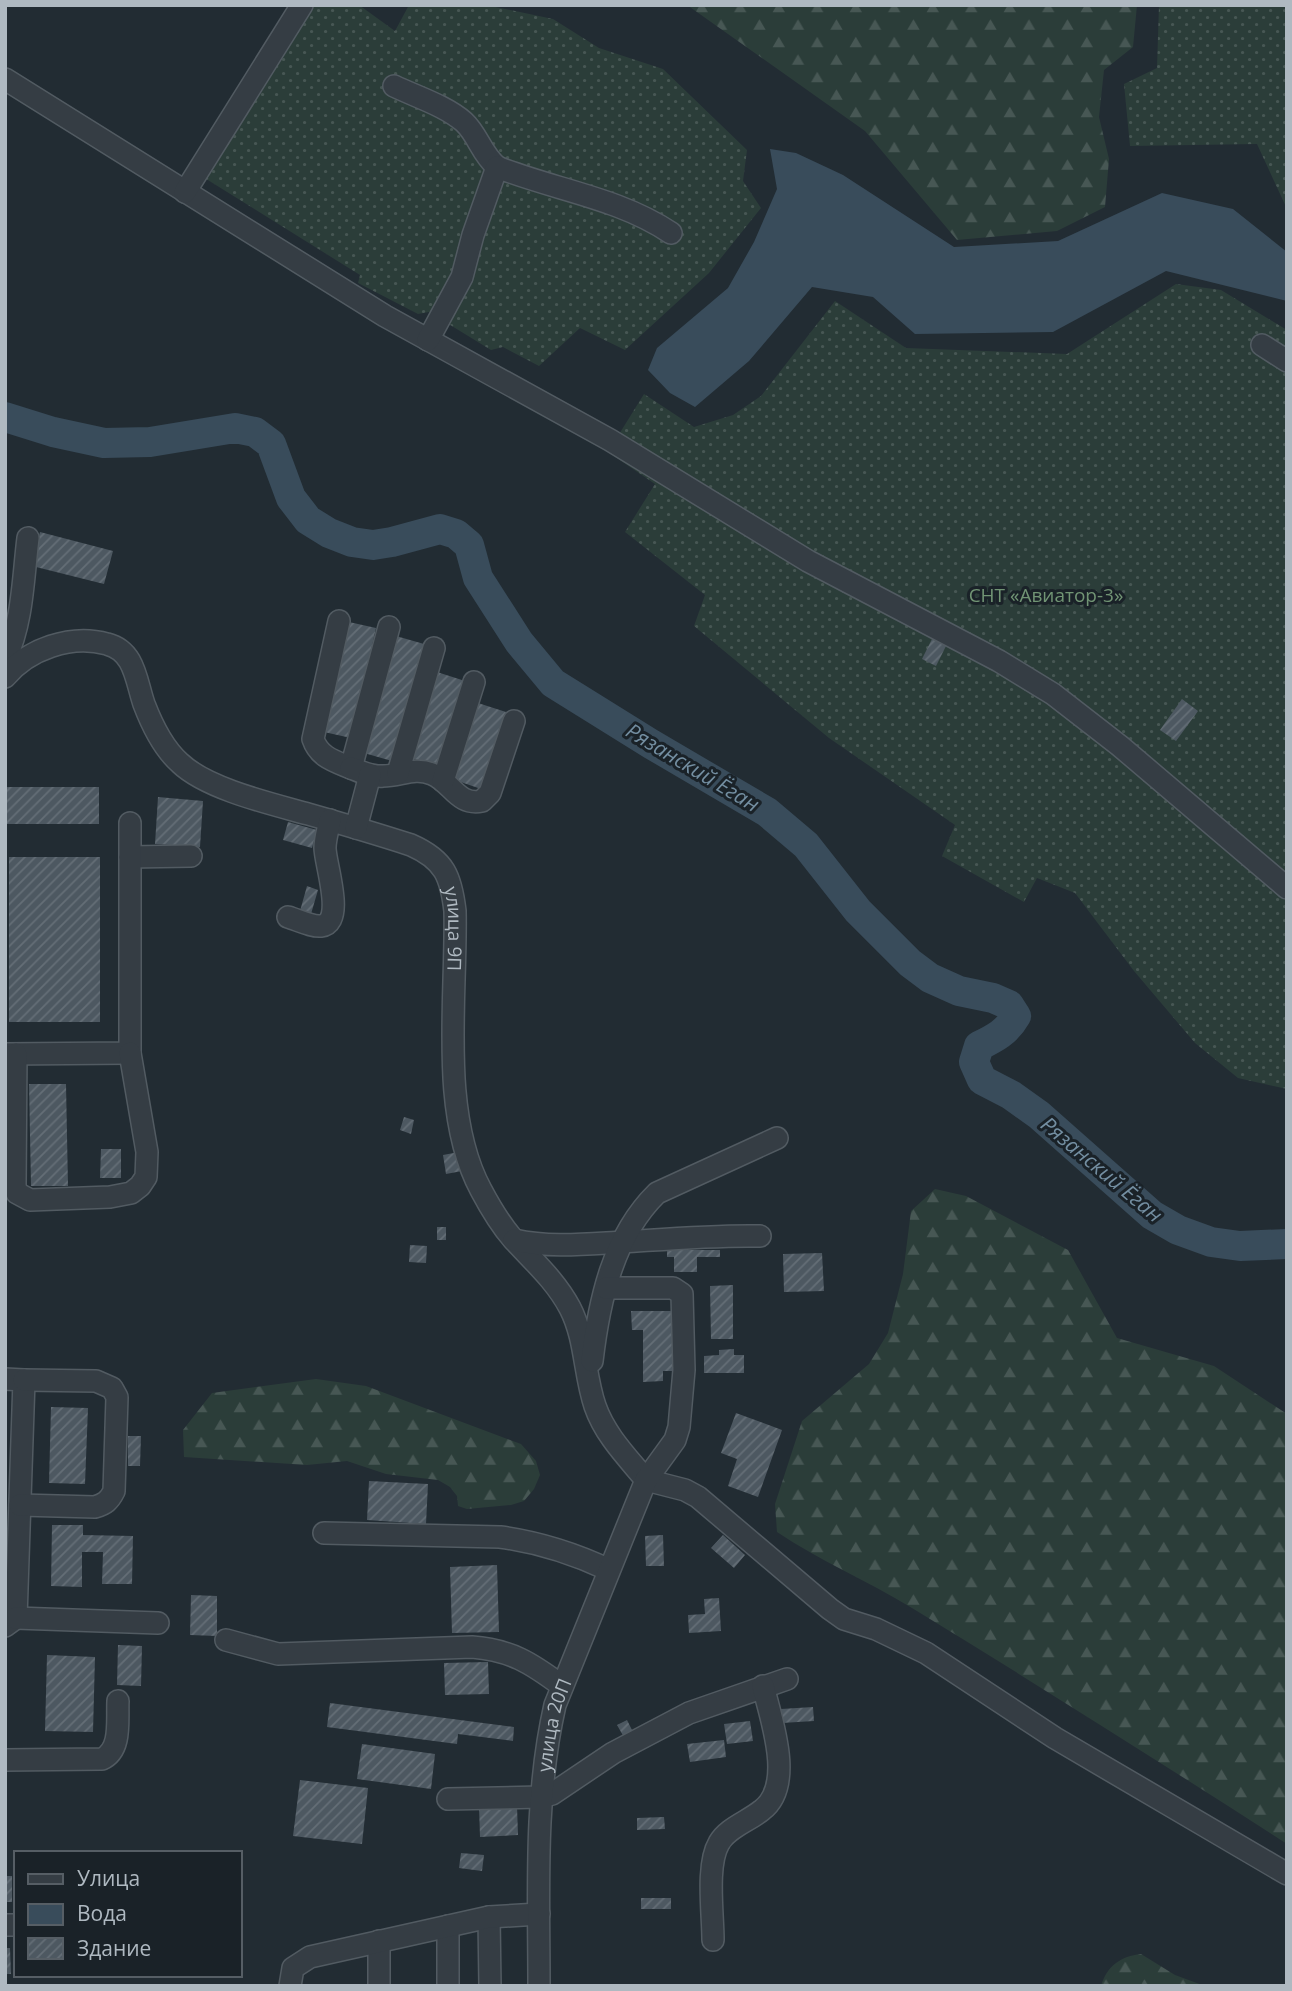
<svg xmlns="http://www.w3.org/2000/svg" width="1292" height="1991" viewBox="0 0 1292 1991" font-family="'Open Sans',sans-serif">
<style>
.forest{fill:url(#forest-firs)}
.garden{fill:url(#garden-dots)}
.water{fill:#394c5b}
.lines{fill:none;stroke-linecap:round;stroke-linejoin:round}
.river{stroke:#394c5b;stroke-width:30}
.building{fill:url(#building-hatch)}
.minor-casing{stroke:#525b62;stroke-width:24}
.minor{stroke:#353d44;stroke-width:21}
.labels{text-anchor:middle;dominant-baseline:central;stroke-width:6;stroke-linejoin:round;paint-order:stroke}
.park-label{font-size:19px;fill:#719474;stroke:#1a2228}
.street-label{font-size:19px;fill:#afb9c1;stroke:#1a2228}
.water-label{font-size:21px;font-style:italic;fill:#738ea1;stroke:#1a2228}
</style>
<defs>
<pattern id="forest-firs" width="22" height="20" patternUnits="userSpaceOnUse" patternTransform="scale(1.75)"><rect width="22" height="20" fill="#2b3d39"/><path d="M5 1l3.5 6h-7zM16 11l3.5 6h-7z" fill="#475754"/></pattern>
<pattern id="garden-dots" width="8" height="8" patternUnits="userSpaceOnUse" patternTransform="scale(1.75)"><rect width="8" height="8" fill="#2b3d39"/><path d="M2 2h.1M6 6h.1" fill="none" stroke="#475754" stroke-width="1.8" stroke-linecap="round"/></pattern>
<pattern id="building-hatch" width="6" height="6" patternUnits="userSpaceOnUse" patternTransform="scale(1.75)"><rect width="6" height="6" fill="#4d5861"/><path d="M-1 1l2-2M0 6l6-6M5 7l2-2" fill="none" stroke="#646e76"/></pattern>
</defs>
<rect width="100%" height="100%" fill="#222c33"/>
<path class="forest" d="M 687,5 L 1137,5 L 1133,47 L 1104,70 L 1099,117 L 1109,159 L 1105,207 L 1057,231 L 957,240 L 865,131 Z
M 935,1189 L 966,1196 L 1068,1250 L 1117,1338 L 1214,1366 L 1287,1414 L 1287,1844 C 1163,1764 1038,1685 912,1608 C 868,1581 820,1561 777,1532 L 775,1504 L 802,1421 L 869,1364 L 888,1333 L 903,1274 L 911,1211 Z
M 316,1379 L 366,1386 L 521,1444 L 536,1461 L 540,1475 L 534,1489 L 524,1501 L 511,1505 L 467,1509 L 458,1506 L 457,1496 L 450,1487 L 438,1480 L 386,1474 L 347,1461 L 307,1465 L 184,1457 L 183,1430 L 212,1393 Z
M 1141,1954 L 1175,1975 L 1205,1986 L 1101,1986 C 1107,1966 1121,1956 1141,1954 Z"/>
<path class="garden" d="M 310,5 L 359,5 L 395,31 L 409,5 L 486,5 L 553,19 L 599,48 L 663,69 L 747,150 L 743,181 L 761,208 L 709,273 L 625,350 L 580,328 L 539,366 L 503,347 L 491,350 L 429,312 L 418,314 L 358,283 L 360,275 L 203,177 Z
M 1159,5 L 1287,5 L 1287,209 L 1257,144 L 1130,146 L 1124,84 L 1157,68 Z
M 1176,284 L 1221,290 L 1287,330 L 1287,1089 L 1238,1078 L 1195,1043 L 1134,971 L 1075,893 L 1037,878 L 1024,902 L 942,856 L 955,825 L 829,738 L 694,626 L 705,595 L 625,532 L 655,484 L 608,452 L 644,394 L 694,427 L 733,415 L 761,396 L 835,301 L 906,348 L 1067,354 Z"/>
<path class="water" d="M 770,149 L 796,153 L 843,175 L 954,247 L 1058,241 L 1162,193 L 1233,209 L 1287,252 L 1287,301 L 1166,271 L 1053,332 L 915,334 L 873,297 L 812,287 L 749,361 L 695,407 L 670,393 L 648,370 L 657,348 L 728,288 L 754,242 L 777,189 Z"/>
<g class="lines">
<path class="river" d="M 5,417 L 53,432 L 104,443 L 150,442 L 235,428 L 255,432 L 271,444 L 291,498 L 308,520 L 329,533 L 352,542 L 373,545 L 392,542 L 440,529 L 456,534 L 469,545 L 478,578 L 519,642 L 553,683 L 651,744 L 767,812 L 806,845 L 858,911 L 910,963 L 930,978 L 959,991 L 993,998 L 1009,1005 L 1016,1016 C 1007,1032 995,1038 979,1046 L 974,1062 L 982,1080 L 1011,1095 L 1039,1115 L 1152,1215 L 1178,1230 L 1211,1242 L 1240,1246 L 1287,1244"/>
</g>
<path class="building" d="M 40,532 L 113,551 L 104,584 L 32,566 Z
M 349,622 L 376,628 L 351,738 L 324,732 Z
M 934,635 L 948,642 L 936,666 L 922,659 Z
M 396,636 L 424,644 L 392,761 L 364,753 Z
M 437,672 L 465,681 L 438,767 L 411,758 Z
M 1182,699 L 1198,711 L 1176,741 L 1160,730 Z
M 478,703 L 506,712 L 481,789 L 452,779 Z
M 5,787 L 99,787 L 99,824 L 5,824 Z
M 158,797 L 203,801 L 200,847 L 155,844 Z
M 288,822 L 317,830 L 312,848 L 283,840 Z
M 9,857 L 100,857 L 100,1022 L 9,1022 Z
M 307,886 L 318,890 L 311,914 L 300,911 Z
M 29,1084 L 66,1084 L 68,1186 L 31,1186 Z
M 404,1117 L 414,1120 L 411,1134 L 400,1130 Z
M 101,1149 L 121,1149 L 121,1178 L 100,1178 Z
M 459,1152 L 462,1171 L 446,1174 L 443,1155 Z
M 437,1227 L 446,1227 L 446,1240 L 437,1240 Z
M 410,1245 L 427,1246 L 426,1263 L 409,1262 Z
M 667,1250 L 720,1250 L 720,1257 L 697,1257 L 697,1272 L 674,1272 L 674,1257 L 667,1257 Z
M 822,1253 L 824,1291 L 784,1292 L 783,1254 Z
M 733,1285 L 733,1339 L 711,1339 L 710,1286 Z
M 631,1311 L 674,1311 L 675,1371 L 663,1371 L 663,1381 L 643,1382 L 643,1330 L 632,1330 Z
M 734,1349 L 734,1355 L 744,1355 L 744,1373 L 704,1373 L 704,1356 L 719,1355 L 719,1350 Z
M 51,1407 L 88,1408 L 85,1484 L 49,1483 Z
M 736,1413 L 782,1430 L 758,1497 L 728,1486 L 737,1459 L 721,1453 Z
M 128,1436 L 141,1436 L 140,1466 L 128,1466 Z
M 369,1481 L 428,1484 L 426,1524 L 367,1520 Z
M 52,1525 L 83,1525 L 83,1535 L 133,1536 L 132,1584 L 102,1584 L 103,1552 L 82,1552 L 82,1587 L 51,1586 Z
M 663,1535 L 664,1566 L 646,1566 L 645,1536 Z
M 723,1535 L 745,1555 L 734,1568 L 711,1548 Z
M 497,1565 L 499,1632 L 452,1633 L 450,1567 Z
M 191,1595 L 217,1596 L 217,1636 L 190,1635 Z
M 719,1598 L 721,1631 L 689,1633 L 688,1615 L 705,1614 L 704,1599 Z
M 118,1645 L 142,1646 L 141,1686 L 117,1685 Z
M 47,1655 L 95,1657 L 93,1732 L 45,1731 Z
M 488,1662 L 489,1694 L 445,1695 L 444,1663 Z
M 330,1703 L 514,1727 L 513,1741 L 458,1734 L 457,1744 L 327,1727 Z
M 813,1707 L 814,1721 L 782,1723 L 781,1709 Z
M 627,1720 L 634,1734 L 625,1739 L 617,1725 Z
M 750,1721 L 753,1741 L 727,1744 L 724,1724 Z
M 724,1740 L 726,1757 L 690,1762 L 687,1744 Z
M 362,1744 L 435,1754 L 431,1789 L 357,1779 Z
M 300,1780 L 368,1788 L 362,1844 L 293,1836 Z
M 517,1806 L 518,1835 L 480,1837 L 479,1807 Z
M 664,1817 L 665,1829 L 637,1830 L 637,1818 Z
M 461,1853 L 484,1855 L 482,1871 L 459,1868 Z
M 5,1876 L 12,1876 L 12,1902 L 5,1902 Z
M 641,1898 L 671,1898 L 671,1909 L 641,1909 Z
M 5,1948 L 10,1948 L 11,1974 L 5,1974 Z"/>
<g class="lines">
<g class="minor-casing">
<g id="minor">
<path d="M 5,79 L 385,316 L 610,440 L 808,561 L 999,661 L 1053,694 L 1120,746 L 1287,888"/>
<path d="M 394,86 C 417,97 446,106 464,122 C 478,135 481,153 497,167"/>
<path d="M 185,192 L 302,5"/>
<path d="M 428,340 L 462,277 L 473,235 L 497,167 C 555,190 619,198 671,233"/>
<path d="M 1262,345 L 1287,361"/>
<path d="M 339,621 L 313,739 C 319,757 334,761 351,768 L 389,627"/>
<path d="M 5,660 C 23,622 23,578 28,538"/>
<path id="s1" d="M 5,677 C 28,649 71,634 107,644 C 135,651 136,681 144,704 C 152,725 163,748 180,763 C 207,789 272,804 308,814 C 343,824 377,834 411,845 C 445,860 451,877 455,911 C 457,997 439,1112 481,1190 C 490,1207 500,1224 513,1239 C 534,1262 555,1280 570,1308 C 586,1339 584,1374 595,1406 C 605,1435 627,1457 646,1480"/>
<path d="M 351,768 C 361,772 372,777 383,776 C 401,776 414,767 432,774 C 452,782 457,806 482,801 L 490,793 L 514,721"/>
<path d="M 398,773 L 434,648"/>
<path d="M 443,781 L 474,682"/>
<path d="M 356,828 L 370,775"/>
<path d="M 130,857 L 191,856"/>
<path d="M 288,917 C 298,920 312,927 321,926 C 346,923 325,864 325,848 C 325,839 328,830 330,820"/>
<path d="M 5,1054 L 130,1053 L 130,823"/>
<path d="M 16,1054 L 15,1186 L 17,1193 L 30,1200 L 110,1197 L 131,1193 L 140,1186 L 146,1177 L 147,1152 L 130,1053"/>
<path d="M 514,1240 C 551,1248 586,1244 623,1242 C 669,1239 714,1235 760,1236"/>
<path d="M 592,1361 C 599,1301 613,1236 657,1193 L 777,1138"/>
<path d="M 5,1379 L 24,1380 L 16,1618 L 5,1626"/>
<path d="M 646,1480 L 685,1490 L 698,1497 L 830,1609 L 844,1619 L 876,1629 L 926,1653 L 1055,1738 L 1287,1874"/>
<path d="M 20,1505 L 95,1507 C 105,1504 109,1501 114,1491 L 117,1397 L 112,1388 L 96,1381 L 24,1380"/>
<path d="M 324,1533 L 500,1537 C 537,1542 575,1554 609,1570"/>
<path d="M 16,1618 L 158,1623"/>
<path d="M 226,1640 L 278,1654 L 472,1647 C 511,1650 531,1663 562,1686"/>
<path d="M 5,1760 L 102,1759 C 122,1750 117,1720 118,1701"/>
<path d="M 448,1799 L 541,1797 L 552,1794 L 613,1753 L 689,1713 L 787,1679"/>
<path d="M 489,1917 L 490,1986"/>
<path d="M 5,1925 L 16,1925"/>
<path d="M 448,1926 L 448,1986"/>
<path d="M 713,1940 C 713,1913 706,1865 719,1843 C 727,1828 749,1821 762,1810 C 795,1785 771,1719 763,1686"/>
<path d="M 379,1941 L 379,1986"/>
<path d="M 290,1986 L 293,1968 L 310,1957 L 489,1917 L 539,1914"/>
<path id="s2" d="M 539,1986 C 539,1892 534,1797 555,1705 L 646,1480 L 675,1440 L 679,1427 L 684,1370 L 682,1294 L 673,1288 L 606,1288"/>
</g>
</g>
<use href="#minor" class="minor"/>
</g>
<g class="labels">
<g class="park-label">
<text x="1046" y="595">СНТ «Авиатор-3»</text>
</g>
<g class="street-label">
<text stroke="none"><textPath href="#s1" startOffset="606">улица 9П</textPath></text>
<text stroke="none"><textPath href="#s2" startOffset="262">улица 20П</textPath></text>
</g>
<g class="water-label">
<text transform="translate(693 767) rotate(31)">Рязанский Ёган</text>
<text transform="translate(1102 1169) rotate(40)">Рязанский Ёган</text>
</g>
</g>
<rect width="1292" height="1991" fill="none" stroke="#afb9c1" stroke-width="14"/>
<rect x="14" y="1851" width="228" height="126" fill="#1a2228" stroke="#565e65" stroke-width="2"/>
<rect x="28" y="1874" width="35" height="10" fill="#353d44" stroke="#565e65" stroke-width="2"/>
<text x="77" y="1886" font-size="21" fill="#afb9c1">Улица</text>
<rect x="28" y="1904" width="35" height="21" fill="#394c5b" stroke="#565e65" stroke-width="2"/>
<text x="77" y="1921" font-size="21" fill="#afb9c1">Вода</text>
<rect x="28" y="1938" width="35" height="21" fill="url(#building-hatch)" stroke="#565e65" stroke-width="2"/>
<text x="77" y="1956" font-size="21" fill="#afb9c1">Здание</text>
</svg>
